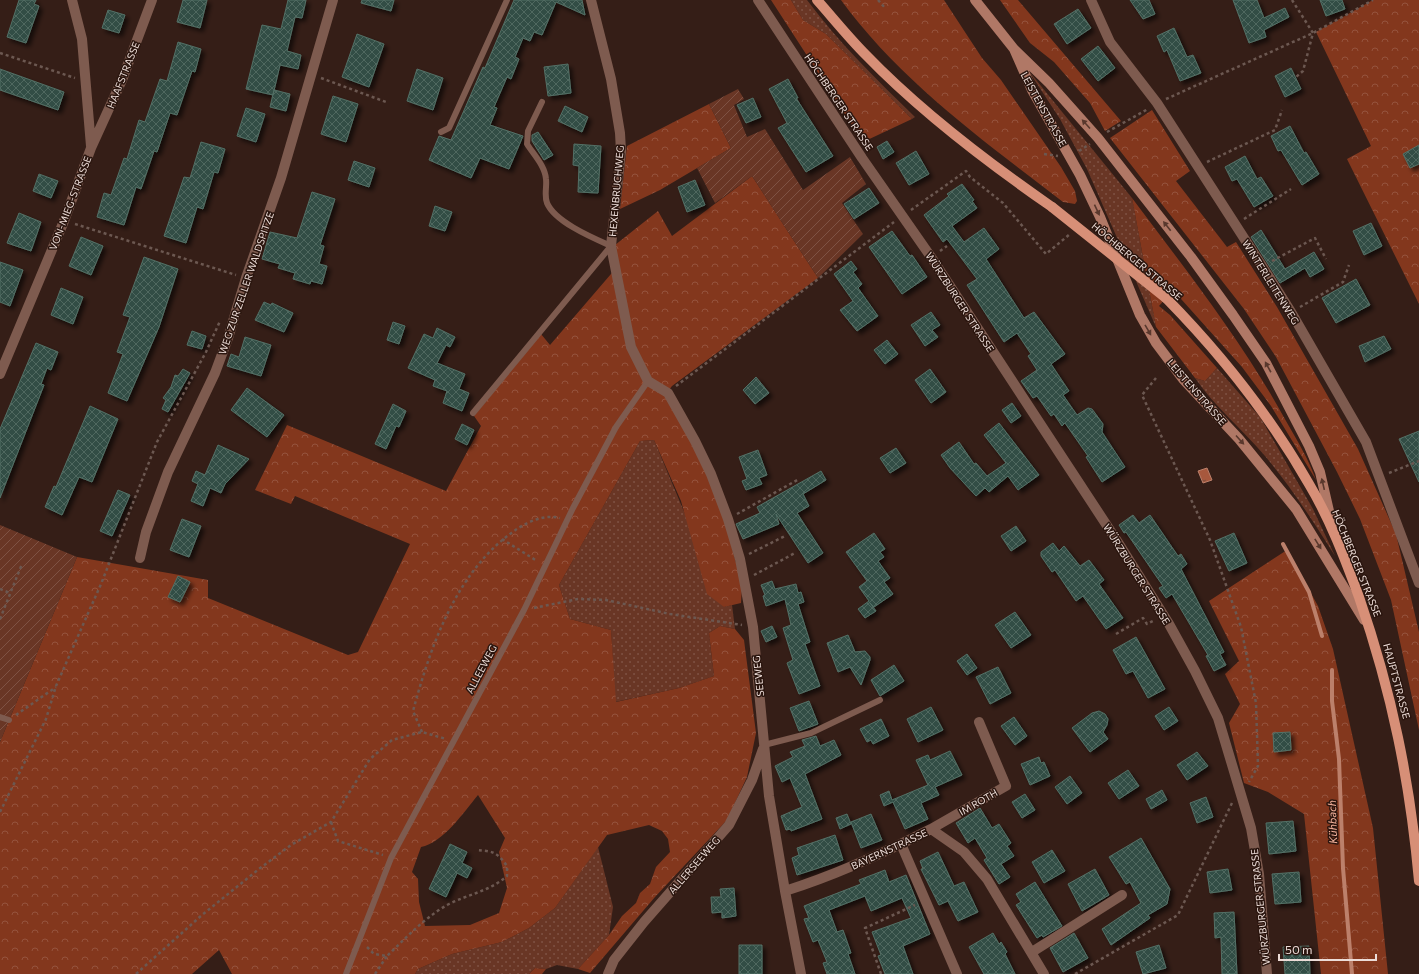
<svg xmlns="http://www.w3.org/2000/svg" width="1419" height="974" viewBox="0 0 1419 974" font-family="Commissioner,sans-serif">
<style>
.grass{fill:url(#grass-dots)}
.forest{fill:url(#forest-crowns);fill-rule:evenodd}
.garden{fill:url(#garden-furrows)}
.water{fill:url(#water-ripples);stroke:#bc806b}
.lines{fill:none;stroke-linecap:round;stroke-linejoin:round}
.stream{stroke:#bc806b;stroke-width:4}
.building{fill:url(#building-cross-hatch);stroke:#537066;filter:url(#shadow)}
.path{stroke:#6c5851;stroke-width:2.5;stroke-dasharray:3 3;stroke-linecap:butt}
.service{stroke:#7e5b4f;stroke-width:6}
.minor{stroke:#7e5b4f;stroke-width:10}
.secondary{stroke:#b07866;stroke-width:10}
.primary{stroke:#d78f77;stroke-width:10}
.primary-bridge{stroke:#d78f77;stroke-width:10}
.oneway{fill:#59382d}
.labels{text-anchor:middle;dominant-baseline:central;stroke-width:3;stroke-linejoin:round;paint-order:stroke}
.street-label{font-size:10px;fill:#ecdcd7;stroke:#2a150e}
.water-label{font-size:11px;font-style:italic;fill:#f6b39d;stroke:#2a150e}
</style>
<defs>
<pattern id="grass-dots" width="8" height="8" patternUnits="userSpaceOnUse"><rect width="8" height="8" fill="#693625"/><path d="M2 2h.1M6 6h.1" fill="none" stroke="#7f5244" stroke-width="1.8" stroke-linecap="round"/></pattern>
<pattern id="forest-crowns" width="20" height="18" patternUnits="userSpaceOnUse"><rect width="20" height="18" fill="#83371d"/><path d="M2 6a3 3 0 1 1 6 0M12 15a3 3 0 1 1 6 0" fill="none" stroke="#95533d"/></pattern>
<pattern id="garden-furrows" width="10" height="10" patternUnits="userSpaceOnUse"><rect width="10" height="10" fill="#693625"/><path d="M-1 1l2-2M0 10L10 0M9 11l2-2" fill="none" stroke="#7f5244"/></pattern>
<pattern id="water-ripples" width="26" height="14" patternUnits="userSpaceOnUse"><rect width="26" height="14" fill="#a7583d"/><path d="M2 4q2-2 4 0t4 0M15 11q2-2 4 0t4 0" fill="none" stroke="#7c4e3e"/></pattern>
<pattern id="building-cross-hatch" width="8" height="8" patternUnits="userSpaceOnUse"><rect width="8" height="8" fill="#324e45"/><path d="M0 0l8 8M0 8l8-8" fill="none" stroke="#50675f"/></pattern>
<filter id="shadow"><feDropShadow dx="3.5" dy="3.5" stdDeviation="2" flood-color="#0009"/></filter>
</defs>
<rect width="100%" height="100%" fill="#351e17"/>
<path class="grass" d="M 791,0 L 807,0 C 839,43 877,80 915,117 L 912,119 L 826,34 L 803,20 Z
M 1028,70 L 1132,198 L 1156,327 L 1087,169 L 1060,119 Z
M 1217,368 L 1260,417 L 1313,509 L 1335,556 C 1313,521 1291,487 1265,456 C 1242,429 1215,407 1195,378 L 1205,381 Z
M 654,440 L 724,607 L 732,605 L 735,629 L 720,626 L 709,633 L 714,676 L 679,688 L 615,702 L 611,630 L 570,619 L 559,585 L 640,441 Z
M 598,847 L 613,907 L 609,935 L 578,969 L 557,965 L 546,969 L 535,968 L 529,974 L 415,974 L 418,969 L 452,954 L 502,942 L 529,928 L 555,908 Z"/>
<path class="forest" d="M 771,0 L 791,0 L 803,20 L 826,34 L 912,119 L 863,142 Z
M 841,0 L 944,0 L 982,58 L 1001,80 L 1061,167 L 1075,191 L 1077,201 L 1075,204 L 1063,202 C 984,141 900,81 841,0 Z
M 1000,0 L 1018,0 L 1121,121 L 1105,131 L 1090,103 L 1054,62 L 1030,43 Z
M 1373,0 L 1419,0 L 1419,304 L 1347,159 L 1371,146 L 1316,32 Z
M 709,104 L 731,148 L 660,190 L 620,209 L 627,146 Z
M 1152,110 L 1190,171 L 1176,181 L 1227,247 L 1236,242 L 1277,307 L 1358,449 L 1396,534 L 1419,632 L 1419,730 L 1391,600 L 1360,519 L 1337,472 L 1276,357 L 1244,309 L 1110,138 Z
M 752,176 L 818,278 L 672,386 L 665,395 L 699,455 L 726,524 L 742,586 L 741,603 L 724,607 L 707,594 L 681,501 L 654,440 L 640,441 L 559,585 L 570,619 L 611,630 L 616,702 L 679,688 L 714,676 L 709,633 L 720,626 L 735,629 L 744,640 L 756,733 L 747,777 L 727,820 L 655,897 L 590,973 L 578,969 L 609,935 L 622,916 L 636,903 L 640,893 L 650,884 L 656,867 L 670,852 L 668,839 L 662,831 L 649,825 L 607,835 L 555,908 L 529,928 L 502,942 L 452,954 L 418,969 L 415,974 L 232,974 L 219,950 L 192,974 L 0,974 L 0,742 L 77,557 L 208,580 L 208,598 L 348,655 L 358,652 L 410,544 L 295,496 L 291,504 L 255,490 L 287,425 L 446,491 L 481,426 L 474,416 L 541,334 L 550,345 L 617,267 L 615,245 L 658,211 L 672,236 ZM 478,795 L 505,838 L 499,852 L 507,888 L 499,913 L 470,925 L 425,926 L 419,902 L 418,879 L 412,872 L 421,847 C 443,843 464,812 478,795 Z
M 1132,198 C 1186,270 1243,342 1286,421 C 1297,440 1309,460 1316,480 L 1271,406 L 1242,367 L 1173,290 L 1159,306 L 1170,315 L 1217,368 L 1205,381 L 1195,378 L 1156,327 Z
M 1287,550 L 1318,606 L 1333,649 L 1373,828 L 1388,974 L 1321,974 L 1304,814 L 1268,792 L 1244,783 L 1229,723 L 1240,704 L 1225,674 L 1239,661 L 1209,601 Z
M 535,968 L 546,969 L 542,974 L 529,974 Z"/>
<path class="garden" d="M 738,89 L 744,99 L 734,105 L 747,137 L 765,129 L 803,190 L 850,157 L 866,184 L 842,203 L 863,234 L 818,278 L 752,176 L 715,203 L 697,168 L 731,148 L 709,104 Z
M 0,525 L 77,557 L 0,742 Z"/>
<path class="water" d="M 1207,468 L 1212,480 L 1203,483 L 1198,471 Z"/>
<g class="lines">
<path class="stream" d="M 1283,544 L 1309,592 L 1322,636
M 1332,670 L 1332,701 L 1339,759 L 1343,868 L 1352,974"/>
</g>
<path class="building" d="M 19,0 L 36,0 L 34,4 L 39,6 L 26,43 L 7,37 Z
M 183,0 L 207,0 L 200,28 L 177,22 Z
M 288,0 L 306,0 L 302,18 L 295,17 L 287,51 L 301,55 L 298,69 L 280,65 L 273,95 L 246,89 L 262,25 L 281,29 Z
M 362,0 L 394,0 L 391,11 L 361,3 Z
M 514,0 L 582,0 L 585,15 L 556,2 L 542,35 L 534,32 L 530,41 L 523,38 L 515,57 L 519,59 L 511,79 L 507,77 L 494,107 L 497,108 L 490,125 L 523,136 L 509,169 L 480,158 L 471,178 L 429,160 L 439,136 L 451,140 L 483,67 L 485,68 Z
M 1130,0 L 1149,0 L 1155,14 L 1143,19 Z
M 1233,0 L 1257,0 L 1264,18 L 1285,8 L 1289,17 L 1264,30 L 1266,37 L 1249,43 Z
M 1320,0 L 1342,0 L 1345,9 L 1326,16 Z
M 1078,9 L 1091,28 L 1067,44 L 1054,24 Z
M 108,10 L 125,15 L 119,33 L 102,28 Z
M 1174,28 L 1187,57 L 1193,55 L 1201,73 L 1180,81 L 1167,50 L 1164,52 L 1157,36 Z
M 357,34 L 384,44 L 369,87 L 342,77 Z
M 178,42 L 201,49 L 195,72 L 192,71 L 177,115 L 170,113 L 157,152 L 154,151 L 141,189 L 136,187 L 124,225 L 97,217 L 104,193 L 111,195 L 124,158 L 127,159 L 139,120 L 145,122 L 160,79 L 167,81 Z
M 1098,46 L 1115,68 L 1098,81 L 1081,59 Z
M 568,64 L 571,93 L 548,96 L 544,67 Z
M 1291,68 L 1301,89 L 1285,97 L 1275,76 Z
M 0,69 L 64,92 L 58,110 L 0,90 Z
M 417,69 L 443,78 L 433,110 L 407,101 Z
M 788,79 L 798,98 L 796,98 L 833,156 L 806,172 L 778,128 L 787,123 L 769,89 Z
M 274,90 L 290,94 L 286,111 L 270,107 Z
M 333,96 L 358,104 L 346,142 L 321,134 Z
M 753,98 L 761,117 L 746,123 L 737,105 Z
M 565,106 L 588,117 L 582,132 L 558,121 Z
M 246,108 L 265,114 L 256,142 L 237,136 Z
M 1290,126 L 1304,153 L 1306,152 L 1319,174 L 1302,185 L 1281,150 L 1278,151 L 1271,136 Z
M 538,132 L 553,155 L 544,160 L 532,141 L 532,135 Z
M 887,141 L 894,152 L 883,159 L 877,147 Z
M 201,142 L 225,149 L 218,173 L 214,172 L 203,209 L 197,207 L 186,243 L 164,236 L 184,177 L 190,178 Z
M 574,144 L 601,146 L 598,193 L 578,192 L 579,166 L 573,165 Z
M 1419,145 L 1419,164 L 1410,168 L 1403,154 Z
M 916,151 L 929,174 L 909,185 L 896,163 Z
M 1245,156 L 1257,179 L 1261,177 L 1273,196 L 1254,207 L 1237,179 L 1232,181 L 1225,167 Z
M 354,161 L 375,168 L 369,187 L 348,180 Z
M 39,174 L 58,181 L 51,198 L 33,191 Z
M 695,180 L 705,205 L 687,212 L 678,187 Z
M 962,184 L 974,200 L 972,201 L 977,208 L 952,226 L 964,242 L 984,228 L 999,249 L 986,259 L 1024,318 L 1034,312 L 1065,354 L 1051,364 L 1069,391 L 1063,395 L 1077,415 L 1088,408 L 1092,409 L 1103,424 L 1102,432 L 1125,467 L 1102,482 L 1086,457 L 1088,456 L 1065,423 L 1062,426 L 1054,414 L 1051,416 L 1037,396 L 1033,398 L 1021,381 L 1037,370 L 1028,356 L 1031,354 L 1017,333 L 1004,342 L 967,285 L 977,279 L 947,239 L 943,242 L 924,215 L 949,196 L 947,194 Z
M 869,188 L 879,203 L 854,219 L 844,204 Z
M 312,192 L 335,199 L 320,245 L 324,246 L 319,264 L 327,266 L 322,284 L 311,281 L 310,284 L 293,279 L 295,273 L 278,268 L 280,264 L 262,259 L 270,232 L 297,238 Z
M 435,206 L 452,212 L 445,231 L 429,226 Z
M 19,213 L 41,222 L 31,251 L 7,243 Z
M 1371,223 L 1382,246 L 1364,255 L 1353,231 Z
M 1261,230 L 1285,269 L 1314,252 L 1324,269 L 1310,277 L 1305,268 L 1280,283 L 1251,237 Z
M 892,231 L 910,256 L 912,255 L 927,277 L 902,294 L 869,247 Z
M 81,237 L 103,246 L 91,275 L 69,266 Z
M 144,257 L 178,269 L 159,327 L 127,401 L 108,393 L 123,354 L 117,352 L 130,317 L 123,315 Z
M 851,261 L 857,269 L 853,272 L 862,284 L 858,288 L 878,316 L 857,331 L 840,310 L 853,301 L 834,274 Z
M 0,262 L 23,270 L 10,306 L 0,302 Z
M 1356,279 L 1370,305 L 1336,323 L 1322,298 Z
M 61,288 L 83,297 L 73,324 L 51,315 Z
M 264,302 L 271,305 L 272,303 L 293,313 L 284,332 L 255,320 Z
M 931,312 L 940,325 L 932,330 L 938,337 L 925,346 L 911,325 Z
M 393,322 L 405,326 L 399,344 L 387,340 Z
M 437,328 L 455,337 L 450,347 L 446,345 L 437,363 L 465,374 L 459,389 L 469,393 L 462,411 L 443,403 L 447,391 L 433,386 L 435,380 L 408,368 L 424,334 L 433,338 Z
M 192,331 L 206,336 L 202,349 L 187,345 Z
M 1384,336 L 1391,349 L 1365,362 L 1359,346 Z
M 245,337 L 271,345 L 261,376 L 227,366 L 231,354 L 239,357 Z
M 887,340 L 898,354 L 885,364 L 874,350 Z
M 36,343 L 58,352 L 51,370 L 47,368 L 41,384 L 44,385 L 0,498 L 0,429 Z
M 183,369 L 190,373 L 168,412 L 162,409 L 166,400 L 163,398 L 171,387 L 175,375 L 178,376 Z
M 930,369 L 946,392 L 931,403 L 915,380 Z
M 756,377 L 769,393 L 755,404 L 743,390 Z
M 247,388 L 284,415 L 267,437 L 231,410 Z
M 1012,403 L 1021,416 L 1011,423 L 1002,410 Z
M 393,404 L 406,411 L 399,427 L 396,426 L 386,449 L 375,444 Z
M 90,406 L 118,419 L 92,482 L 79,477 L 62,515 L 45,507 L 54,486 L 56,487 Z
M 999,423 L 1039,475 L 1018,490 L 1008,476 L 989,492 L 985,488 L 976,496 L 950,468 L 941,455 L 959,442 L 974,464 L 976,463 L 987,476 L 1006,463 L 984,435 Z
M 462,424 L 474,430 L 467,445 L 455,439 Z
M 1419,431 L 1419,482 L 1399,439 Z
M 218,445 L 249,459 L 225,484 L 221,493 L 210,488 L 203,506 L 191,501 L 198,484 L 192,481 L 196,471 L 205,475 Z
M 896,448 L 906,463 L 890,473 L 880,458 Z
M 758,450 L 767,475 L 759,478 L 762,484 L 746,490 L 742,481 L 747,479 L 739,457 Z
M 821,471 L 826,480 L 803,494 L 809,506 L 797,513 L 823,553 L 808,563 L 776,514 L 779,524 L 743,539 L 736,524 L 760,513 L 757,507 Z
M 118,490 L 130,495 L 112,536 L 100,531 Z
M 1133,515 L 1139,523 L 1150,515 L 1178,556 L 1181,554 L 1187,564 L 1181,569 L 1224,652 L 1220,654 L 1226,665 L 1214,671 L 1206,656 L 1208,655 L 1172,594 L 1166,598 L 1159,588 L 1163,586 L 1154,573 L 1126,532 L 1124,533 L 1119,525 Z
M 182,519 L 201,526 L 189,557 L 170,550 Z
M 1016,526 L 1026,541 L 1011,551 L 1001,536 Z
M 874,533 L 885,549 L 880,552 L 884,557 L 878,561 L 890,578 L 884,582 L 893,594 L 874,607 L 870,603 L 876,611 L 865,618 L 858,609 L 869,601 L 859,587 L 867,581 L 846,552 Z
M 1234,533 L 1247,563 L 1229,571 L 1215,541 Z
M 1053,543 L 1059,551 L 1064,546 L 1080,566 L 1089,560 L 1104,580 L 1099,584 L 1123,618 L 1106,629 L 1083,596 L 1076,601 L 1055,570 L 1052,572 L 1041,556 L 1041,552 Z
M 178,576 L 190,582 L 180,602 L 168,597 Z
M 772,581 L 775,589 L 796,584 L 798,593 L 801,592 L 804,602 L 798,604 L 810,642 L 805,644 L 820,686 L 799,694 L 787,663 L 793,660 L 783,628 L 791,625 L 785,599 L 766,606 L 763,596 L 765,595 L 761,585 Z
M 1015,612 L 1031,635 L 1011,648 L 995,625 Z
M 772,626 L 777,637 L 766,642 L 761,631 Z
M 848,635 L 855,652 L 865,651 L 870,657 L 870,660 L 861,685 L 850,667 L 838,672 L 827,643 Z
M 1136,637 L 1165,689 L 1148,698 L 1133,671 L 1126,674 L 1113,650 Z
M 967,654 L 977,668 L 967,675 L 957,661 Z
M 894,665 L 904,681 L 880,696 L 871,680 Z
M 998,667 L 1011,693 L 990,704 L 976,677 Z
M 809,701 L 818,724 L 799,731 L 790,708 Z
M 931,707 L 943,730 L 918,742 L 907,719 Z
M 1169,707 L 1178,721 L 1164,730 L 1155,716 Z
M 1099,711 L 1105,714 L 1108,719 L 1107,725 L 1103,732 L 1108,739 L 1090,752 L 1072,728 L 1092,713 Z
M 1014,717 L 1027,736 L 1015,745 L 1001,726 Z
M 881,719 L 889,736 L 873,744 L 871,740 L 867,742 L 860,729 Z
M 1290,732 L 1291,750 L 1274,752 L 1273,733 Z
M 816,736 L 820,746 L 834,740 L 841,755 L 805,774 L 822,819 L 791,831 L 791,829 L 786,830 L 781,816 L 802,807 L 790,778 L 782,782 L 775,766 L 793,757 L 790,752 L 805,746 L 802,740 Z
M 950,751 L 962,775 L 935,787 L 939,795 L 921,803 L 928,819 L 905,829 L 893,802 L 884,806 L 880,795 L 889,791 L 892,800 L 928,785 L 916,760 L 928,755 L 930,760 Z
M 1197,752 L 1208,766 L 1187,780 L 1177,765 Z
M 1039,757 L 1041,763 L 1044,762 L 1050,776 L 1030,785 L 1021,764 Z
M 1128,770 L 1139,786 L 1119,799 L 1108,783 Z
M 1070,776 L 1082,793 L 1067,804 L 1055,787 Z
M 1162,790 L 1167,800 L 1151,809 L 1146,799 Z
M 1025,794 L 1035,810 L 1022,818 L 1012,802 Z
M 1206,797 L 1213,817 L 1197,823 L 1190,803 Z
M 980,808 L 992,828 L 999,824 L 1011,843 L 1007,846 L 1014,856 L 1001,864 L 1010,877 L 999,884 L 984,860 L 987,858 L 975,838 L 968,843 L 956,823 Z
M 847,814 L 851,824 L 840,829 L 836,818 Z
M 871,814 L 882,840 L 861,848 L 851,822 Z
M 1293,821 L 1296,851 L 1269,854 L 1266,823 Z
M 835,835 L 843,860 L 797,875 L 792,858 L 799,855 L 797,848 Z
M 1141,838 L 1170,889 L 1167,904 L 1148,915 L 1150,918 L 1111,945 L 1102,929 L 1141,903 L 1130,882 L 1126,884 L 1109,857 Z
M 450,844 L 467,852 L 462,863 L 472,868 L 467,878 L 457,873 L 446,897 L 429,889 Z
M 1052,850 L 1065,871 L 1044,883 L 1032,862 Z
M 938,852 L 954,886 L 964,882 L 978,912 L 958,921 L 948,901 L 939,905 L 921,869 L 923,869 L 920,861 Z
M 1095,869 L 1109,895 L 1082,911 L 1068,884 Z
M 1228,869 L 1232,890 L 1210,893 L 1207,872 Z
M 885,870 L 889,882 L 906,875 L 930,934 L 903,946 L 913,974 L 885,974 L 878,956 L 881,955 L 872,932 L 911,918 L 902,898 L 871,911 L 865,896 L 829,910 L 837,932 L 843,930 L 851,953 L 848,954 L 855,974 L 827,974 L 823,963 L 827,962 L 818,940 L 813,942 L 804,919 L 809,918 L 804,906 L 861,884 L 859,880 Z
M 1299,872 L 1301,902 L 1275,904 L 1272,874 Z
M 1035,882 L 1062,926 L 1043,937 L 1042,935 L 1037,938 L 1016,905 L 1021,902 L 1016,894 Z
M 734,888 L 736,916 L 722,918 L 722,912 L 712,913 L 711,897 L 721,897 L 720,889 Z
M 1234,912 L 1237,974 L 1222,974 L 1221,937 L 1215,938 L 1214,913 Z
M 993,933 L 999,944 L 1001,942 L 1007,952 L 1005,954 L 1015,974 L 984,974 L 969,947 Z
M 1074,933 L 1088,958 L 1063,972 L 1050,948 Z
M 739,945 L 762,945 L 762,974 L 739,974 Z
M 1159,945 L 1166,968 L 1143,974 L 1136,952 Z
M 1309,946 L 1310,974 L 1285,974 L 1283,947 Z"/>
<g class="lines">
<path class="path" d="M 878,0 L 886,9
M 1292,0 L 1313,33 L 1303,71 L 1296,77
M 0,53 L 75,78
M 321,78 L 386,102
M 1166,99 L 1313,33 L 1373,0
M 1107,132 L 1148,109
M 1079,151 L 1090,144
M 1044,154 L 1058,156
M 1207,162 L 1275,130 L 1282,110
M 911,210 L 966,171 L 970,177 L 1003,203 L 1046,254 L 1070,234
M 1244,219 L 1291,189
M 75,224 L 236,275
M 940,251 L 947,246
M 1272,261 L 1315,238 L 1326,259
M 1300,307 L 1343,282 L 1349,265
M 1156,378 L 1142,395 L 1210,540 L 1241,627 L 1256,703 L 1258,766 L 1249,782
M 676,386 L 894,222
M 1389,473 L 1419,461
M 737,514 L 799,479
M 502,539 L 537,561
M 749,554 L 785,536
M 754,575 L 795,553
M 0,589 L 10,593
M 534,608 L 578,599 L 606,600 L 670,614 L 742,625
M 0,619 L 22,564
M 1116,634 L 1143,618 L 1147,624 L 1153,621 L 1152,620
M 16,715 L 56,687
M 422,732 L 413,711 C 431,645 456,572 514,531 C 527,522 543,514 560,518
M 0,812 L 46,719 L 56,686 L 101,584 L 157,442 L 206,352 L 220,321
M 331,822 L 338,841 L 383,855
M 367,947 L 374,954 L 387,956 C 407,937 425,917 449,904 C 469,894 490,891 507,876 L 507,866 C 497,852 493,851 476,850
M 136,974 L 202,915 L 259,869 L 291,845 L 331,822 L 370,759 L 392,740 L 422,732 L 446,739
M 375,974 L 387,956
M 881,974 L 865,928 L 915,905
M 1075,974 L 1178,915 L 1232,803"/>
<path class="service" d="M 441,132 L 449,128 L 507,0
M 473,413 L 611,246 C 593,238 555,222 547,203 C 544,195 547,187 546,179 C 545,166 534,155 527,144 L 528,131 L 542,102
M 0,717 L 9,720
M 764,745 L 811,733 L 880,700
M 346,974 L 391,858 L 524,610 L 573,508 L 616,427 L 648,381"/>
<path class="minor" d="M 72,0 L 82,39 L 91,146
M 591,0 L 611,79 L 620,133 L 621,151 L 611,246 L 631,347 L 648,381 L 668,393 L 695,441 L 711,474 L 728,519 L 740,559 L 753,627 L 769,796 L 785,891 L 801,974
M 758,0 L 862,158 L 931,257 L 1119,544 L 1169,624 L 1195,671 L 1218,718 L 1251,828 L 1259,874 L 1267,974
M 1091,0 L 1110,42 L 1157,103 L 1262,266 L 1291,312 L 1366,442 L 1419,583
M 0,374 L 64,221 L 91,148 L 122,80 L 152,0
M 140,558 L 146,532 L 168,472 L 215,373 L 228,338 L 246,278 L 281,178 L 333,0
M 931,829 L 1006,786 L 979,722
M 901,844 L 957,974
M 785,891 C 836,875 884,853 931,829 L 964,852 L 987,879 L 1044,974
M 1032,952 L 1122,895
M 608,974 L 614,960 L 644,922 L 729,825 L 752,780 L 763,749"/>
<path class="secondary" d="M 975,0 L 1014,49 L 1049,83 L 1098,138 L 1191,257 L 1233,315 L 1266,363 L 1309,446 L 1320,472 L 1332,524
M 1014,49 L 1032,90 L 1080,175 L 1100,217 L 1140,315 L 1156,343 L 1183,379 L 1239,439 L 1296,509 L 1364,620"/>
<path class="primary" d="M 817,0 C 833,18 849,38 866,55 C 921,112 987,162 1052,207
M 1166,298 C 1221,354 1270,416 1309,484 C 1330,519 1345,559 1359,597 C 1392,693 1410,781 1419,881"/>
<path class="primary-bridge" d="M 1052,207 L 1166,298"/>
</g>
<defs><path id="oneway-solid" d="M-6-.8H1V-3.2L6.5 0L1 3.2V.8H-6Z"/></defs>
<g class="oneway">
<use href="#oneway-solid" transform="translate(1086 124) rotate(-132)"/>
<use href="#oneway-solid" transform="translate(1097 210) rotate(65)"/>
<use href="#oneway-solid" transform="translate(1167 226) rotate(-128)"/>
<use href="#oneway-solid" transform="translate(1148 330) rotate(60)"/>
<use href="#oneway-solid" transform="translate(1268 367) rotate(-119)"/>
<use href="#oneway-solid" transform="translate(1240 440) rotate(48)"/>
<use href="#oneway-solid" transform="translate(1323 484) rotate(-103)"/>
<use href="#oneway-solid" transform="translate(1318 544) rotate(58)"/>
</g>
<g class="labels">
<g class="street-label">
<text transform="translate(123 75) rotate(-68)">HAAFSTRASSE</text>
<text transform="translate(839 102) rotate(56)">HÖCHBERGER STRASSE</text>
<text transform="translate(1044 109) rotate(61)">LEISTENSTRASSE</text>
<text transform="translate(616 191) rotate(-85)">HEXENBRUCHWEG</text>
<text transform="translate(70 203) rotate(-69)">VON-MIEG-STRASSE</text>
<text transform="translate(1137 261) rotate(40)">HÖCHBERGER STRASSE</text>
<text transform="translate(1271 282) rotate(58)">WINTERLEITENWEG</text>
<text transform="translate(246 283) rotate(-71)">WEG ZUR ZELLER WALDSPITZE</text>
<text transform="translate(960 302) rotate(57)">WÜRZBURGER STRASSE</text>
<text transform="translate(1197 392) rotate(49)">LEISTENSTRASSE</text>
<text transform="translate(1357 563) rotate(68)">HÖCHBERGER STRASSE</text>
<text transform="translate(1137 574) rotate(58)">WÜRZBURGER STRASSE</text>
<text transform="translate(481 669) rotate(-62)">ALLEEWEG</text>
<text transform="translate(758 676) rotate(-96)">SEEWEG</text>
<text transform="translate(1397 681) rotate(75)">HAUPTSTRASSE</text>
<text transform="translate(978 802) rotate(-30)">IM ROTH</text>
<text transform="translate(889 849) rotate(-25)">BAYERNSTRASSE</text>
<text transform="translate(694 865) rotate(-49)">ALLERSEEWEG</text>
<text transform="translate(1260 907) rotate(-96)">WÜRZBURGER STRASSE</text>
</g>
<g class="water-label">
<text transform="translate(1332 822) rotate(-92)">Kühbach</text>
</g>
</g>
<path d="M1279 954v6h97v-6" fill="none" stroke="#ecdcd7" stroke-width="2"/>
<text x="1285" y="954" font-size="12" fill="#ecdcd7" stroke="#2a150e" stroke-width="3" paint-order="stroke">50 m</text>
</svg>
